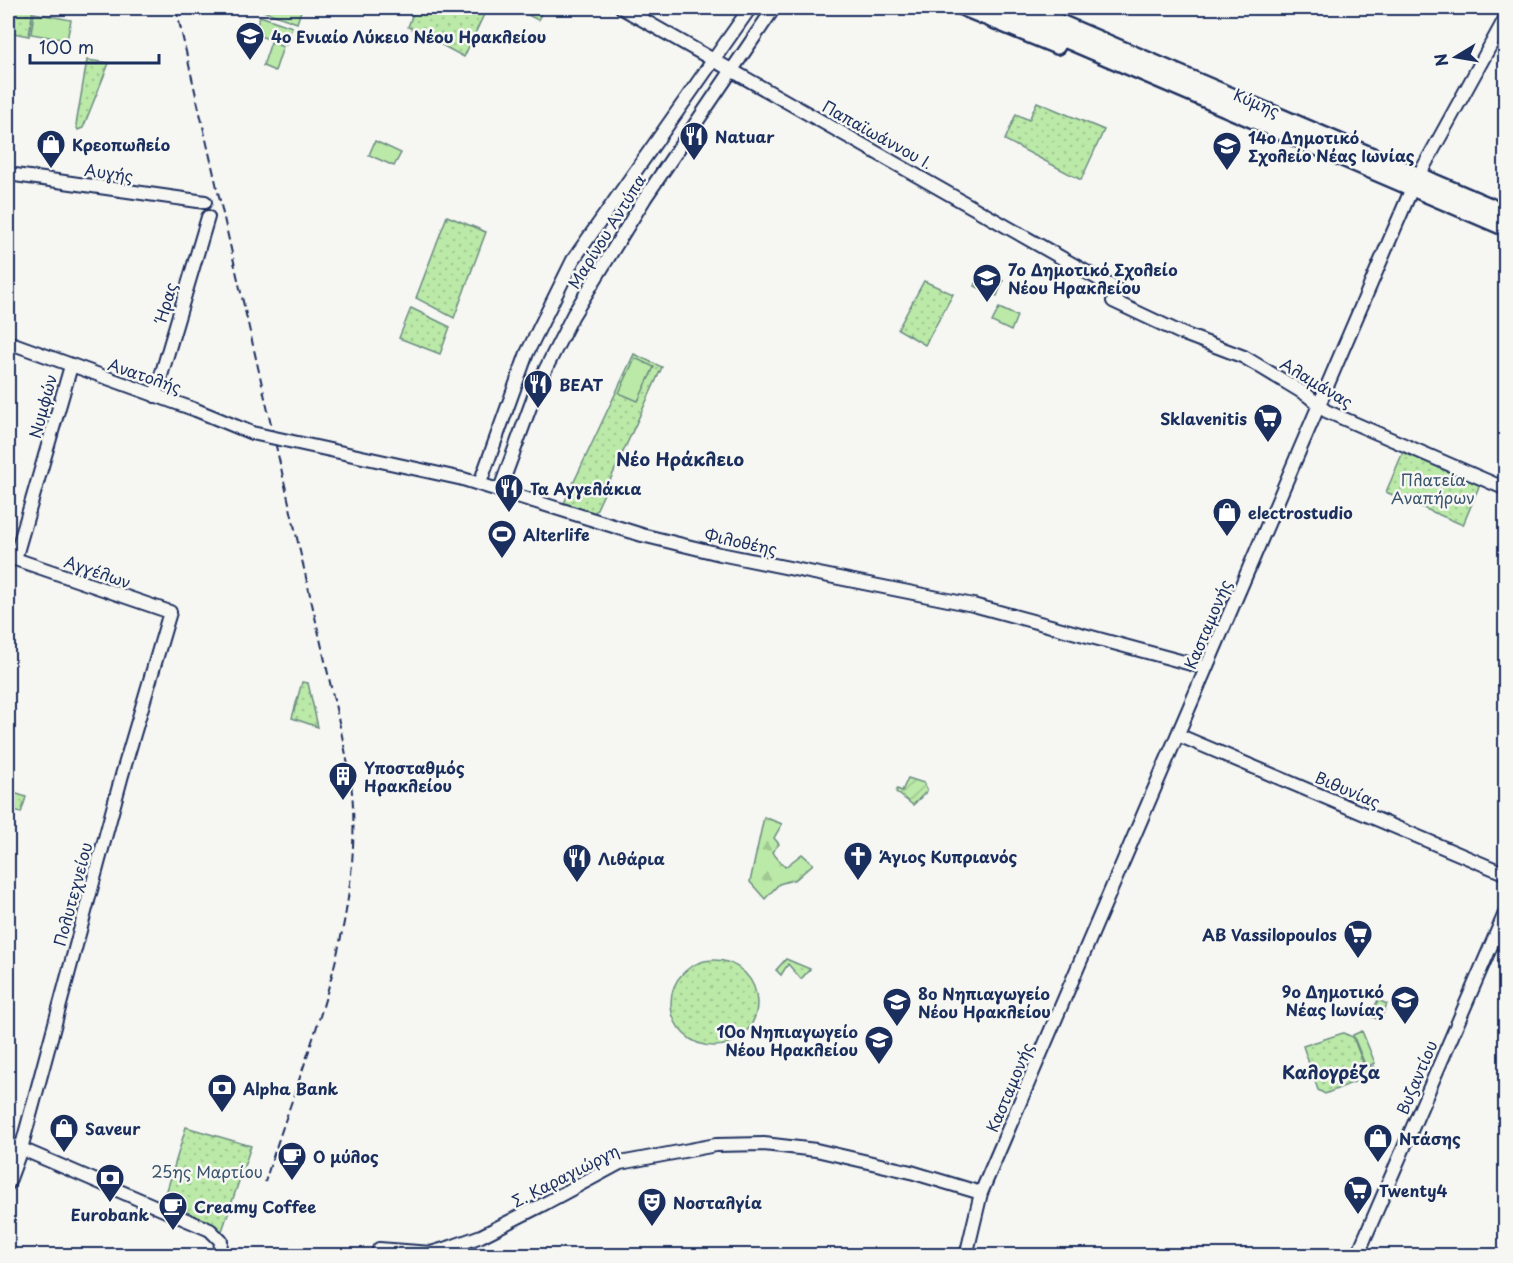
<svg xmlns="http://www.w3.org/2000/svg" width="1513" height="1263" viewBox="0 0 1513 1263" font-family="'Playpen Sans',sans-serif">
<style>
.grass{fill:url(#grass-dots);stroke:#6b8c82;stroke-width:1.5}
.forest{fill:url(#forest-firs);stroke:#6b8c82;stroke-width:1.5}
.garden{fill:url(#garden-furrows);stroke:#6b8c82;stroke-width:1.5}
.pitch{fill:#bbe9a7;stroke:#6b8c82;stroke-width:1.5}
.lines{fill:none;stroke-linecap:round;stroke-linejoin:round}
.minor-casing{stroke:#1b2f5e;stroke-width:16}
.major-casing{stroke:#1b2f5e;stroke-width:20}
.minor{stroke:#f6f6f2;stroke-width:12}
.major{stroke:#f6f6f2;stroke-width:15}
.rail{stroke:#1b2f5e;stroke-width:2;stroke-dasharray:9 4.5;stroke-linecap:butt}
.minor-bridge-casing{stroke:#1b2f5e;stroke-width:16;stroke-linecap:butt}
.minor-bridge{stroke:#f6f6f2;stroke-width:12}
.labels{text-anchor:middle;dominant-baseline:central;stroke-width:5;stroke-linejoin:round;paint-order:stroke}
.poi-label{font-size:16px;font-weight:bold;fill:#1b2f5e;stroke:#f6f6f2;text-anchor:start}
.street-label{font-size:16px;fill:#1b2f5e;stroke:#f6f6f2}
.park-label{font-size:16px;fill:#3b546d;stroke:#f6f6f2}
.neighbourhood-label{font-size:18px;font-weight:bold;fill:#1b2f5e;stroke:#f6f6f2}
</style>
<defs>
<pattern id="grass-dots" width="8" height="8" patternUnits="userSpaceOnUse" patternTransform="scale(1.5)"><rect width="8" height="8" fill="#bbe9a7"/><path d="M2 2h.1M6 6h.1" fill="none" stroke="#a0c892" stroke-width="1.8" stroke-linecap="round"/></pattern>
<pattern id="forest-firs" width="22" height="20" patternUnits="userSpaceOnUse" patternTransform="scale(1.5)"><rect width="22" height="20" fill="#bbe9a7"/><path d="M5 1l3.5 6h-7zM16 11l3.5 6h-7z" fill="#a0c892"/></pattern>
<pattern id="garden-furrows" width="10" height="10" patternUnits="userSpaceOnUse" patternTransform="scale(1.5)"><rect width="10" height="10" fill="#bbe9a7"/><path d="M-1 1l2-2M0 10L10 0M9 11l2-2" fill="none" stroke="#a0c892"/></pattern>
</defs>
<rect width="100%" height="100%" fill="#f6f6f2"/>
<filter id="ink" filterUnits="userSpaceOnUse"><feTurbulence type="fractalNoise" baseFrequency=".0167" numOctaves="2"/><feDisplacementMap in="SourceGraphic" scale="12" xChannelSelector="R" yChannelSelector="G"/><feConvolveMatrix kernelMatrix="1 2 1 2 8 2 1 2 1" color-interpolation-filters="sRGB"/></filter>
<g filter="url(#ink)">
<path class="grass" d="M 8,8 L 33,8 L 29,36 L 8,32 Z
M 415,8 L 487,8 L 464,57 L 408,27 Z
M 514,8 L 544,8 L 538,20 Z
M 87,60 L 109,63 L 83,128 L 78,130 L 76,125 Z
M 1037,102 L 1104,130 L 1081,180 L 1005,140 L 1016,114 L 1029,120 Z
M 447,216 L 486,232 L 454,318 L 416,298 Z
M 924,281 L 953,294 L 925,345 L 898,329 Z
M 411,308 L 450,327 L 440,354 L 399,338 Z
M 634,354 L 662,367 L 595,513 L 564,503 Z
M 1403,452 L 1480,484 L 1463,525 L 1386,492 Z
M 302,682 L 308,683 L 318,727 L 292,718 Z
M 8,791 L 26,797 L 21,813 L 8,809 Z
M 786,959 L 810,969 L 801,979 L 788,964 L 781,975 L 776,970 Z
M671 1003a43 43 0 1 1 86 0a43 43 0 1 1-86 0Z
M 1343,1033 L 1353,1037 L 1365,1068 L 1374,1066 L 1378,1076 L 1364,1078 L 1325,1094 L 1318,1090 L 1303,1046 Z
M 186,1127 L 251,1146 L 222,1231 L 162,1207 Z"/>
<path class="forest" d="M 764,817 L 782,824 L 774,838 L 779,844 L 772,852 L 785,867 L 802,854 L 813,864 L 796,879 L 779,884 L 765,899 L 750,882 Z"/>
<path class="garden" d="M 908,778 L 924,783 L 927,791 L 913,805 L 896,792 L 897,789 L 902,791 Z"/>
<path class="pitch" d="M 262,8 L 302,8 L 297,23 L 261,10 Z
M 34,13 L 71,20 L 67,40 L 31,34 Z
M 260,16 L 292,27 L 286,45 L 254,34 Z
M 271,42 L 283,47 L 275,71 L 263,66 Z
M 375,141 L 401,153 L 394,166 L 369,155 Z
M 981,271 L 1003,281 L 997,296 L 975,286 Z
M 999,308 L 1017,316 L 1011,331 L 992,322 Z
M 635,358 L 654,367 L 638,401 L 619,393 Z
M 1378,1000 L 1387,1004 L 1380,1020 L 1370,1016 Z
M 1362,1031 L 1375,1063 L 1366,1067 L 1353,1035 Z"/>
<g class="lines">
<g class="minor-casing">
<path id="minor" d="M 622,8 L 1118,290 L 1113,301 L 1181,333 L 1244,357 L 1307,395 L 1326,411 L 1506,489
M 8,174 L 205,202
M 8,342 L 196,410
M 155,396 L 208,217
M 463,479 L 642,535 L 720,554 L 973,605 L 1206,668
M 480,483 L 527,353 L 573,260 L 750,8
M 500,489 L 540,380 L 573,315 L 645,198 L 774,8
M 1178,735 L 1506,874
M 8,1143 L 210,1230 L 221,1241 L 220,1256
M 8,1184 L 21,1149 L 122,775 L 170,612 L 15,559 L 71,366
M 379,1249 L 431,1253 L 451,1247 L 481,1236 L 542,1205 L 620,1163 L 716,1145 L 764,1144 L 816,1150 L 911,1172 L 981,1193
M 966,1256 L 981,1193 L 1412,188 L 1506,17
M 1357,1256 L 1506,911"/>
</g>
<g class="major-casing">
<path id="major" d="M 964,8 L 1057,46
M 992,8 L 1506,228
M 1025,8 L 1506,213"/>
</g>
<use href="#minor" class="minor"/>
<use href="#major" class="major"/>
<path class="rail" d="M 176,8 L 339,722 C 345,750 352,779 353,807 C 359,939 303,1059 265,1182"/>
<g class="minor-bridge-casing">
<path id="minor-bridge" d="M 196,410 L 252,433 L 463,479"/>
</g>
<use href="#minor-bridge" class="minor-bridge"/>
</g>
</g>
<defs>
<g id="school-pin" transform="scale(1.5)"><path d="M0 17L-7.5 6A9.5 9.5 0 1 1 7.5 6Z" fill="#1b2f5e" stroke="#f6f6f2"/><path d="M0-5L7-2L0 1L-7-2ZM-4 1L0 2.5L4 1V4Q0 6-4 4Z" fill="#fff"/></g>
<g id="restaurant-pin" transform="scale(1.5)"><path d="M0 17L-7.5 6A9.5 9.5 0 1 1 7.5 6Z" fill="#1b2f5e" stroke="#f6f6f2"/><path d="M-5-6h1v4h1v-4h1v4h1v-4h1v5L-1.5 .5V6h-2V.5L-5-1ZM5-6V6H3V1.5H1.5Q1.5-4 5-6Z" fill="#fff"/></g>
<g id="shop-pin" transform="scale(1.5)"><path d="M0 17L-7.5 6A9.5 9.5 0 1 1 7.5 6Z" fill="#1b2f5e" stroke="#f6f6f2"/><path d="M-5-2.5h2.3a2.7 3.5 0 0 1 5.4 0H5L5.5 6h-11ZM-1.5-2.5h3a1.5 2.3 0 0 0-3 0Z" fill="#fff"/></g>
<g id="supermarket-pin" transform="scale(1.5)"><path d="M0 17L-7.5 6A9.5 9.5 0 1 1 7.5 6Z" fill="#1b2f5e" stroke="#f6f6f2"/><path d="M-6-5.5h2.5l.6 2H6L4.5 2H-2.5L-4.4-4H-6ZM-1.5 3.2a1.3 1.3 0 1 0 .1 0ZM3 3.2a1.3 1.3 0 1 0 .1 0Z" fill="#fff"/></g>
<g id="stadium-pin" transform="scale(1.5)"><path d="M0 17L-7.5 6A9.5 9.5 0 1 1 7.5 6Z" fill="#1b2f5e" stroke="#f6f6f2"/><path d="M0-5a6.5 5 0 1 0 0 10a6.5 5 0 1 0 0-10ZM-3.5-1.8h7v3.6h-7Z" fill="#fff"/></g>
<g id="building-pin" transform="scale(1.5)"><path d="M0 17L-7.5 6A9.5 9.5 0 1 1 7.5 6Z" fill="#1b2f5e" stroke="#f6f6f2"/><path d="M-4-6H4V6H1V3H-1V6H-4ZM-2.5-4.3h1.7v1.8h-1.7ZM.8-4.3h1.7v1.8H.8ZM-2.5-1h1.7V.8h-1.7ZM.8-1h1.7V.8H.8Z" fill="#fff"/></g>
<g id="church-pin" transform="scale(1.5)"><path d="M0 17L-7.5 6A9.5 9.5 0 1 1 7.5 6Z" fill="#1b2f5e" stroke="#f6f6f2"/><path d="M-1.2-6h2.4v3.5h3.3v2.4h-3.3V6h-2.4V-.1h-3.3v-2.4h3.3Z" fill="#fff"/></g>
<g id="bank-pin" transform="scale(1.5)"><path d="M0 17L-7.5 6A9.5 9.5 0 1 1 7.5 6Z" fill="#1b2f5e" stroke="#f6f6f2"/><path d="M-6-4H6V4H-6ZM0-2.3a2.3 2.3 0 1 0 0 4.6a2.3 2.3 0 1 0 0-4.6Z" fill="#fff"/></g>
<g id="cafe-pin" transform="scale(1.5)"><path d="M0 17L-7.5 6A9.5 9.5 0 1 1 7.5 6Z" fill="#1b2f5e" stroke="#f6f6f2"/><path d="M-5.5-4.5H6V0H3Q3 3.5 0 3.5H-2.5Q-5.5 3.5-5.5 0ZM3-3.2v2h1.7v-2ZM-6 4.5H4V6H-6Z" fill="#fff"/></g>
<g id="theatre-pin" transform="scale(1.5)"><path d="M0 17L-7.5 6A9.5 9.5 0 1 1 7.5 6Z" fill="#1b2f5e" stroke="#f6f6f2"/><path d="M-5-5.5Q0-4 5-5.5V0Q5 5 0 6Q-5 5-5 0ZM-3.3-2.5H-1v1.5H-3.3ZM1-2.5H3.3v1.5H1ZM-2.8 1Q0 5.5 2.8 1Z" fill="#fff"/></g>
</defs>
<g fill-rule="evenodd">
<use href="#school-pin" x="250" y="36"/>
<use href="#restaurant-pin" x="694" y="136"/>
<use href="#shop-pin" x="51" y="144"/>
<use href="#school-pin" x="1227" y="146"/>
<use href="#school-pin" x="987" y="278"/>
<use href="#restaurant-pin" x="538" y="384"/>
<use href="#supermarket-pin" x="1268" y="418"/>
<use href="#restaurant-pin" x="509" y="488"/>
<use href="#shop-pin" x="1227" y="512"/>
<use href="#stadium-pin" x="502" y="534"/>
<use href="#building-pin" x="343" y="776"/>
<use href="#church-pin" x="858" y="856"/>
<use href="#restaurant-pin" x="577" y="858"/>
<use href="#supermarket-pin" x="1358" y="934"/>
<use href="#school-pin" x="1405" y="1000"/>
<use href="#school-pin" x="897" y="1002"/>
<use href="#school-pin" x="879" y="1040"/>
<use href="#bank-pin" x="222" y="1088"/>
<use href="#shop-pin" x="64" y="1128"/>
<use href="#shop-pin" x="1378" y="1138"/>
<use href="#cafe-pin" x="292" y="1156"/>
<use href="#bank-pin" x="110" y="1178"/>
<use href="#supermarket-pin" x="1358" y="1190"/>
<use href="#theatre-pin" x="652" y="1202"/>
<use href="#cafe-pin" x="173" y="1206"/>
</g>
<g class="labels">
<g class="poi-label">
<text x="271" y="36">4ο Ενιαίο Λύκειο Νέου Ηρακλείου</text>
<text x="715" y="136">Natuar</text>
<text x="1248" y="137">14ο Δημοτικό<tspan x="1248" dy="18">Σχολείο Νέας Ιωνίας</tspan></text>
<text x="72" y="144">Κρεοπωλείο</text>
<text x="1008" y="269">7ο Δημοτικό Σχολείο<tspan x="1008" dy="18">Νέου Ηρακλείου</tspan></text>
<text x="559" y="384">ΒΕΑΤ</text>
<text x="1247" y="418" text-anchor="end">Sklavenitis</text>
<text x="530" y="488">Τα Αγγελάκια</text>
<text x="1248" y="512">electrostudio</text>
<text x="523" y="534">Alterlife</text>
<text x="364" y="767">Υποσταθμός<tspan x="364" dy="18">Ηρακλείου</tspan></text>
<text x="879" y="856">Άγιος Κυπριανός</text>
<text x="598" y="858">Λιθάρια</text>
<text x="1337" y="934" text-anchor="end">AB Vassilopoulos</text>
<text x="1384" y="991" text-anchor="end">9ο Δημοτικό<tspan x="1384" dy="18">Νέας Ιωνίας</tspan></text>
<text x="918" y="993">8ο Νηπιαγωγείο<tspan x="918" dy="18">Νέου Ηρακλείου</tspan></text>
<text x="858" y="1031" text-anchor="end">10ο Νηπιαγωγείο<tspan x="858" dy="18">Νέου Ηρακλείου</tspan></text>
<text x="243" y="1088">Alpha Bank</text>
<text x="85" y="1128">Saveur</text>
<text x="1399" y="1138">Ντάσης</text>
<text x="313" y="1156">Ο μύλος</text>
<text x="1379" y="1190">Twenty4</text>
<text x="673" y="1202">Νοσταλγία</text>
<text x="194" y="1206">Creamy Coffee</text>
<text x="110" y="1214" text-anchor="middle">Eurobank</text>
</g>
<g class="street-label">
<text transform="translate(1257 102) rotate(23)">Κύμης</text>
<text transform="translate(878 134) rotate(29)">Παπαϊωάννου Ι.</text>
<text transform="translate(109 172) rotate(8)">Αυγής</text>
<text transform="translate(606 231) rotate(-58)">Μαρίνου Αντύπα</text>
<text transform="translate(165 302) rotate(-74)">Ήρας</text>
<text transform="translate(145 375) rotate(19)">Ανατολής</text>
<text transform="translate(1317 382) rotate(31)">Αλαμάνας</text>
<text transform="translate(42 406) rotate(-75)">Νυμφών</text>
<text transform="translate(741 541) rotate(12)">Φιλοθέης</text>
<text transform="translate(98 571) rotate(19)">Αγγέλων</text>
<text transform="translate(1207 624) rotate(-67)">Κασταμονής</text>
<text transform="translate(1348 789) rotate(23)">Βιθυνίας</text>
<text transform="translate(72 894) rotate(-75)">Πολυτεχνείου</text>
<text transform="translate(1416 1077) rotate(-67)">Βυζαντίου</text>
<text transform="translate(1009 1087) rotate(-67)">Κασταμονής</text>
<text transform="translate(565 1175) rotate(-27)">Σ. Καραγιώργη</text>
</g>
<g class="park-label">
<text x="1433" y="479">Πλατεία<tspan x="1433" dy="18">Αναπήρων</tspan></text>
<text x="207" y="1171">25ης Μαρτίου</text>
</g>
<g class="neighbourhood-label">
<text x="680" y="458">Νέο Ηράκλειο</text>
<text x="1331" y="1071">Καλογρέζα</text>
</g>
</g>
<rect width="1513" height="1263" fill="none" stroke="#f6f6f2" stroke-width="30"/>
<rect x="15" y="15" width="1483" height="1233" fill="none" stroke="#1b2f5e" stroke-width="2" filter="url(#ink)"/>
<g transform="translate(1456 57) rotate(259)" stroke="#f6f6f2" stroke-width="4.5" paint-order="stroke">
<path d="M0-4.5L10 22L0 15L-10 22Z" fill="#1b2f5e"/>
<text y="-9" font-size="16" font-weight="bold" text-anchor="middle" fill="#1b2f5e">N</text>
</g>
<path d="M30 54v9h129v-9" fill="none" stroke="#1b2f5e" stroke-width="3"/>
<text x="39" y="54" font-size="18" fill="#1b2f5e" stroke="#f6f6f2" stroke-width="4.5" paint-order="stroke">100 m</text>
</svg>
